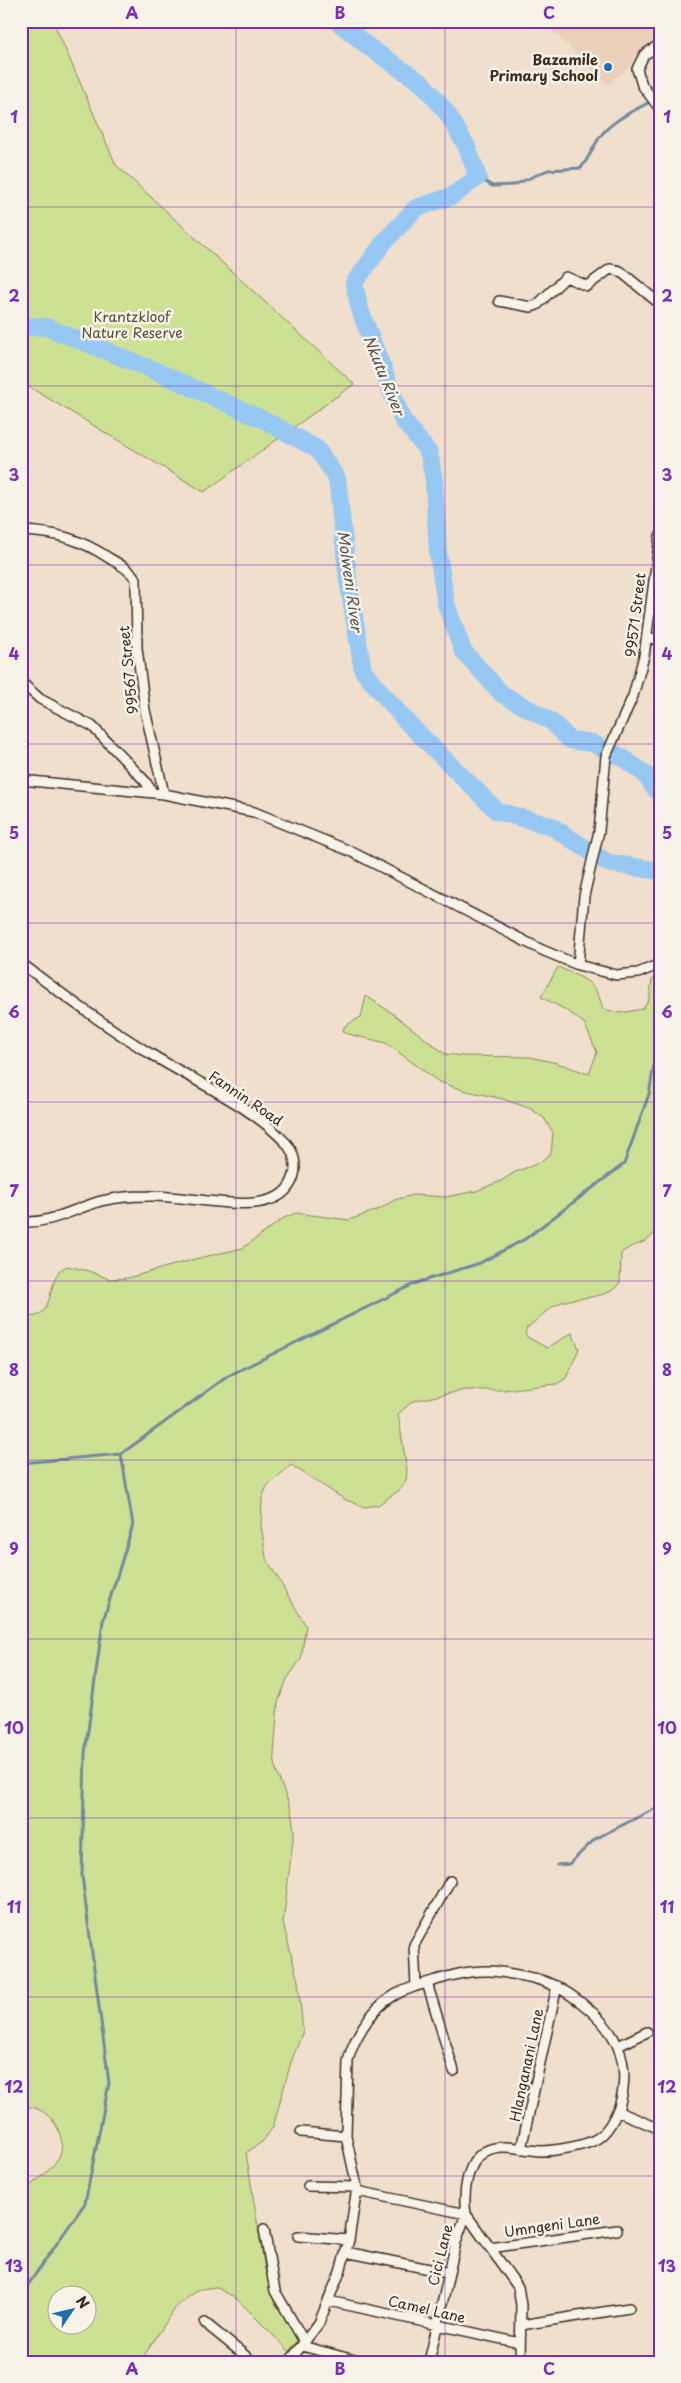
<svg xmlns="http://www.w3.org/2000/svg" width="681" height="2383" viewBox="0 0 681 2383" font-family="'Playpen Sans',sans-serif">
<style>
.built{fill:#ebd1ba}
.green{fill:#cde195;stroke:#84865a;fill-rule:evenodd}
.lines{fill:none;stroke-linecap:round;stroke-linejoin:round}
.stream{stroke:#72899e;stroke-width:3}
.river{stroke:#97c8f3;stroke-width:18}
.street-casing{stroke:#3b2a1e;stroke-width:12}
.street{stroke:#f7f3e8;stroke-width:9}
.grid{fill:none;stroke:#7b2cbf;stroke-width:1;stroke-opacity:0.55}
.poi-dot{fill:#1f6fb2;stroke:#f7f3e8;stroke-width:2}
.labels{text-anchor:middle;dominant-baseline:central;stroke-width:5;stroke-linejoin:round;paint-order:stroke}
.poi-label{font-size:14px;font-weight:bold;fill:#3b2a1e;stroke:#f7f3e8;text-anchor:end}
.park-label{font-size:14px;fill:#584f36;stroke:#f7f3e8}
.street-label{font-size:14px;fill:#3b2a1e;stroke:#f7f3e8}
.water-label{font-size:15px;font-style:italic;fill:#525253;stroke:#f7f3e8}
.neatline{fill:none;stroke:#7b2cbf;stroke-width:2}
.grid-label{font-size:16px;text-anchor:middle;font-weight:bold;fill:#7b2cbf}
</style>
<rect width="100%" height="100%" fill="#f0dfcd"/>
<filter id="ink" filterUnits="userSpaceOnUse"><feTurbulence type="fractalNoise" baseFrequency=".02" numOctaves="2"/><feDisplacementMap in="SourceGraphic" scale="10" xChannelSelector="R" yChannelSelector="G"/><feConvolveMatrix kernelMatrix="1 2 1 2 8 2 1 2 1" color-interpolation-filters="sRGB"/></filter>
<g filter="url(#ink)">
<path class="built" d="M 542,21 L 660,21 L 660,39 L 608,85 Z"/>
<path class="green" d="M 21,21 L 53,21 L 116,165 L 354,384 L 204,492 L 21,382 Z
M 558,967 C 585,980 595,979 603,1009 L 620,1013 L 643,1009 L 649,1000 L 652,980 L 660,975 L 660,1224 C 646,1250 636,1239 621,1254 L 620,1282 C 610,1300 579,1296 562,1302 C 550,1306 537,1320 527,1328 L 525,1332 L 527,1337 L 547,1348 L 572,1333 L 579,1349 L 566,1378 L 557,1384 L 503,1390 L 465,1390 L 413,1401 L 398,1414 L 407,1470 L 406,1481 L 401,1489 L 378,1505 L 364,1507 L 344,1499 L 291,1465 L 267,1486 L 262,1498 L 261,1525 L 266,1558 L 306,1626 L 301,1659 L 287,1679 L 278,1702 L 274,1754 L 276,1771 L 291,1809 L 294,1831 L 283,1923 L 298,1981 L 303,2031 L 291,2062 L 273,2127 L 263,2141 L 246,2153 L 265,2270 L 276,2302 L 299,2339 L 289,2351 L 237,2299 L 216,2287 L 200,2289 L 178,2304 L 140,2362 L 21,2362 L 21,2192 C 35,2182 50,2172 59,2157 C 70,2135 46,2101 21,2108 L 21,1315 C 53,1324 47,1291 58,1273 C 59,1270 64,1268 67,1266 L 89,1271 L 109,1279 L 128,1278 L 195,1259 L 243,1248 L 284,1218 L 296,1213 L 349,1220 L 380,1209 L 394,1200 L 413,1195 L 446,1197 L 476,1191 L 501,1181 L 515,1172 L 537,1164 L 551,1154 L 553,1133 L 544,1118 L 531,1109 L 503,1099 L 463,1090 L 439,1082 L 386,1043 L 344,1033 L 343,1030 L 345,1026 L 361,1017 L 366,996 L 392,1013 L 445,1054 L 464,1056 L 530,1057 L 557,1063 L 589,1074 L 597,1052 L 584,1023 L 566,1010 L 541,997 ZM 58,2296 L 88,2296 L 88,2326 L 58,2326 Z"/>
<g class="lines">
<path class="stream" d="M 657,94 L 660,92
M 478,177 L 492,186 L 514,185 L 548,170 L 581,168 C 588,159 593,148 599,138 C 611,121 633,111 650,102
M 21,1463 L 121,1454 L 228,1376 L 416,1283 L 480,1263 L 525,1239 L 624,1164 L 649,1094 L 660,1031
M 557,1865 L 569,1864 L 595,1839 L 660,1806
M 21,2295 L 85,2203 L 109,2083 L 82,1876 L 85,1753 L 103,1621 L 133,1525 L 121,1454"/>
<path class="river" d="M 337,21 L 370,48 L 423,84 L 447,113 L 467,147 L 478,177 L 452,196 L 416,208 L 385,241 L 354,283 L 360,310 L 402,419 L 429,453 L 434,481 L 438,553 L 446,604 L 463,651 L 502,694 L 552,722 L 570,740 L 592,743 L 623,758 L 645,774 L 655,789 L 660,792
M 21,326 L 46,327 L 151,369 L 264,420 L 317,449 L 337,478 L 348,580 L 363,671 L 405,720 L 497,811 L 551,826 L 608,863 L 660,871"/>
<g class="street-casing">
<path id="street" d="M 660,44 L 644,55 L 637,69 L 642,85 L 660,109
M 499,301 L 531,307 L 537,305 L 566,277 L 587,286 L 610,269 L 620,271 L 660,304
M 21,531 C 56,532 80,539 109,558 C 119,564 129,569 136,579 L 137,648 L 145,710 L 164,794
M 648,637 L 660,641
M 21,682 L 40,699 L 92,726 L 145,781 L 153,793
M 21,780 L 164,794 L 254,812 L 350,851 L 542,950 L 578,965 L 616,975 L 638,973 L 660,964
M 21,963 C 64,996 108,1028 154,1056 C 196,1082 252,1106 286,1143 C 303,1163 295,1193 269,1200 C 239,1210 183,1195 149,1196 C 133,1196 117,1197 101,1201 C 73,1209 51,1224 21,1222
M 578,965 L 584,896 L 599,831 L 606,756 L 633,696 L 644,656 L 660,536
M 427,1983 L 454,2071
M 416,1986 L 414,1945 L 450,1881
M 618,2046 L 647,2032
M 617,2111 L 660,2129
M 301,2132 L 346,2136
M 521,2149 L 557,1986
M 308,2186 L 357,2187
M 357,2191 L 466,2214 L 456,2242 L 429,2362
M 264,2229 L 275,2291 L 305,2343
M 298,2236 L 349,2240
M 490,2248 L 617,2230
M 346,2252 L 449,2273
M 329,2301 L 520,2343
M 205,2323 L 253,2362
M 521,2325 L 629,2308
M 302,2346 L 362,2362
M 289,2362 L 319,2323 L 340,2272 L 349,2240 L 357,2187 L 346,2136 L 348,2061 C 351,2048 356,2038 363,2027 C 385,1991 410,1988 447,1977 C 481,1967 499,1971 533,1978 C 564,1985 606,2017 618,2047 C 626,2066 625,2087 619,2107 C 615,2117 608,2131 598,2138 C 587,2146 554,2151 540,2151 C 522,2150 501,2142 484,2152 C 466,2163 463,2195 466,2214 L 518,2287 L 521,2305 L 520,2362"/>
</g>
<use href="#street" class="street"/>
</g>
</g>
<path class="grid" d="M 236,21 L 236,2362M 445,21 L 445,2362M 21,207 L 660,207M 21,386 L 660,386M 21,565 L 660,565M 21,744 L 660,744M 21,923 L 660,923M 21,1102 L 660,1102M 21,1281 L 660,1281M 21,1460 L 660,1460M 21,1639 L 660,1639M 21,1818 L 660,1818M 21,1997 L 660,1997M 21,2176 L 660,2176"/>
<circle class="poi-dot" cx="608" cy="67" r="5"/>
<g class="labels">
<g class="poi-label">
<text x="598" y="59">Bazamile<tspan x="598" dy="16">Primary School</tspan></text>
</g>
<g class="park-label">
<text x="132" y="316">Krantzkloof<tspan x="132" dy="16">Nature Reserve</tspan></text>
</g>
<g class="street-label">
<text transform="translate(635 615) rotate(-83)">99571 Street</text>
<text transform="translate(128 670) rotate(-96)">99567 Street</text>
<text transform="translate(246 1098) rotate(34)">Fannin Road</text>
<text transform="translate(526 2065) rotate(-78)">Hlanganani Lane</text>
<text transform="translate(552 2225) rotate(-8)">Umngeni Lane</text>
<text transform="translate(440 2255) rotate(-76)">Cici Lane</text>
<text transform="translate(427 2309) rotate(13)">Camel Lane</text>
</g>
<g class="water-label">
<text transform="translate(385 375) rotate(68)">Nkutu River</text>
<text transform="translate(351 581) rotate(82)">Molweni River</text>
</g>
</g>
<rect width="681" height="2383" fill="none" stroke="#f7f3e8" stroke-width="55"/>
<g transform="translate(72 2310) rotate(55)"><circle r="24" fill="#f7f3e8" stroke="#aca397"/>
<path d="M0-4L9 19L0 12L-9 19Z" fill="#1f6fb2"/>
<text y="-8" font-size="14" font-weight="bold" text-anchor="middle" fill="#3b2a1e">N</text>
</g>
<rect x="28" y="28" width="626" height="2328" class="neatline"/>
<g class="grid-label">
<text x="132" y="19">A</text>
<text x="340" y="19">B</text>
<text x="549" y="19">C</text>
<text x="14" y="123">1</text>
<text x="667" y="123">1</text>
<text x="14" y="302">2</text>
<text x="667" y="302">2</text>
<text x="14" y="481">3</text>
<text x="667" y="481">3</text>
<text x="14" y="660">4</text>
<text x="667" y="660">4</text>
<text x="14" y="839">5</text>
<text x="667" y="839">5</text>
<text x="14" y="1018">6</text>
<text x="667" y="1018">6</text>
<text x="14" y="1197">7</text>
<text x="667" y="1197">7</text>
<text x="14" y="1376">8</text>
<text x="667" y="1376">8</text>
<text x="14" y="1555">9</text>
<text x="667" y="1555">9</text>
<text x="14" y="1734">10</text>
<text x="667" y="1734">10</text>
<text x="14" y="1913">11</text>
<text x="667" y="1913">11</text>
<text x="14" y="2093">12</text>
<text x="667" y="2093">12</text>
<text x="14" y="2272">13</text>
<text x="667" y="2272">13</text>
<text x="132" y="2375">A</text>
<text x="340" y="2375">B</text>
<text x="549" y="2375">C</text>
</g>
</svg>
